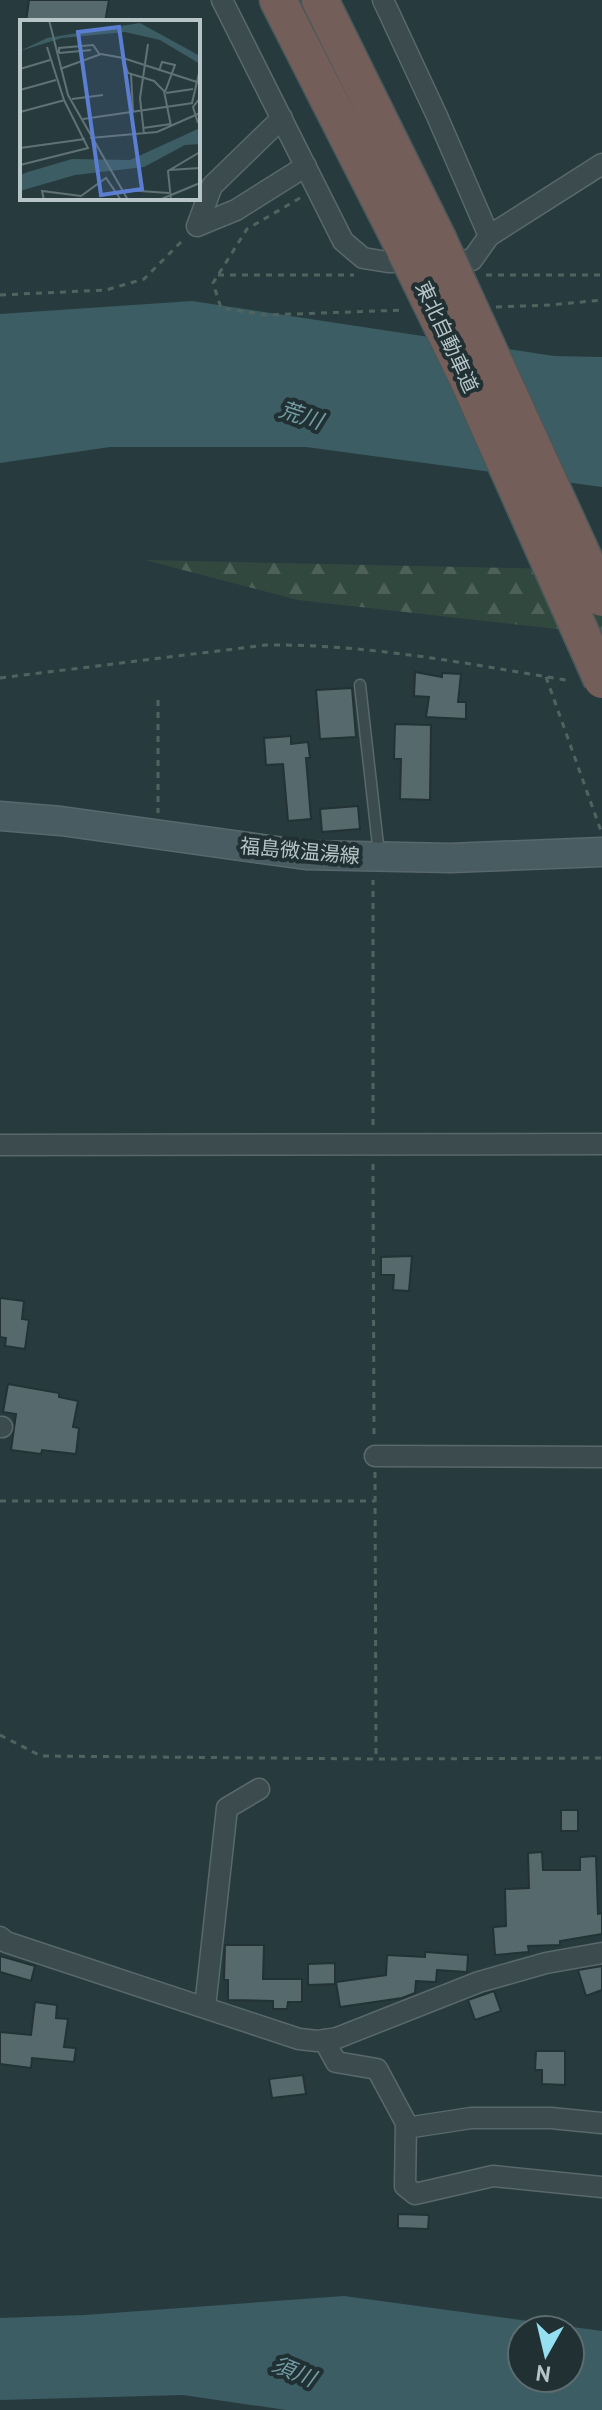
<svg xmlns="http://www.w3.org/2000/svg" width="602" height="2410" viewBox="0 0 602 2410" font-family="'PT Sans','Noto Sans JP',sans-serif">
<style>
.forest{fill:url(#forest-firs)}
.water{fill:#3c5d64;fill-rule:evenodd}
.building{fill:#566a6e;stroke:#223235;stroke-width:2}
.lines{fill:none;stroke-linecap:round;stroke-linejoin:round}
.service-casing{stroke:#59686c;stroke-width:13}
.minor-casing{stroke:#59686c;stroke-width:23}
.secondary-casing{stroke:#59686c;stroke-width:31}
.motorway-casing{stroke:#49585b;stroke-width:39}
.path{stroke:#50645f;stroke-width:3;stroke-dasharray:6 6;stroke-linecap:butt}
.service{stroke:#3b4b4e;stroke-width:10}
.minor{stroke:#3b4b4e;stroke-width:20}
.secondary{stroke:#495c61;stroke-width:28}
.motorway{stroke:#745e59;stroke-width:36}
.motorway-bridge-casing{stroke:#49585b;stroke-width:39;stroke-linecap:butt}
.motorway-bridge{stroke:#745e59;stroke-width:36}
.labels{text-anchor:middle;dominant-baseline:central;stroke-width:8;stroke-linejoin:round;paint-order:stroke}
.street-label{font-size:20px;fill:#b7c5c9;stroke:#203033}
.water-label{font-size:22px;font-style:italic;fill:#739da5;stroke:#203033}
.inset-road{fill:none;stroke:#617276;stroke-width:2}
.view{fill:#5b7ed2;fill-opacity:0.15;stroke:#5b7ed2;stroke-width:4}
.inset-edge{fill:none;stroke:#b7c5c9;stroke-width:4}
</style>
<defs>
<pattern id="forest-firs" width="22" height="20" patternUnits="userSpaceOnUse" patternTransform="scale(2)"><rect width="22" height="20" fill="#31483e"/><path d="M5 1l3.5 6h-7zM16 11l3.5 6h-7z" fill="#4d6159"/></pattern>
</defs>
<rect width="100%" height="100%" fill="#273b3e"/>
<path class="forest" d="M 145,560 L 602,570 L 602,634 L 298,600 Z"/>
<path class="water" d="M 192,301 L 554,356 L 602,357 L 602,487 L 306,447 L 110,447 L 0,463 L 0,314 Z
M 344,2296 L 602,2331 L 602,2410 L 286,2410 L 183,2395 L 0,2400 L 0,2318 L 85,2315 ZM 522,2330 L 570,2330 L 570,2378 L 522,2378 Z"/>
<path class="building" d="M 29,0 L 109,0 L 105,22 L 26,22 Z
M 415,672 L 442,677 L 442,673 L 461,674 L 458,702 L 466,702 L 466,719 L 426,717 L 429,697 L 414,696 Z
M 352,688 L 356,737 L 320,739 L 316,690 Z
M 395,724 L 431,725 L 430,800 L 400,799 L 401,759 L 394,759 Z
M 291,736 L 291,744 L 308,742 L 310,758 L 306,758 L 311,819 L 288,821 L 283,764 L 266,765 L 264,738 Z
M 358,806 L 360,829 L 322,832 L 320,809 Z
M 412,1256 L 409,1291 L 393,1290 L 394,1275 L 381,1275 L 381,1257 Z
M 0,1298 L 24,1301 L 22,1319 L 29,1320 L 25,1349 L 5,1346 L 6,1338 L 0,1337 Z
M 8,1384 L 59,1393 L 59,1397 L 78,1401 L 73,1427 L 79,1428 L 76,1454 L 42,1450 L 41,1454 L 11,1450 L 16,1414 L 3,1412 Z
M 561,1810 L 578,1810 L 578,1831 L 561,1831 Z
M 542,1852 L 543,1870 L 580,1870 L 580,1857 L 596,1856 L 598,1914 L 602,1913 L 602,1934 L 560,1941 L 560,1945 L 528,1946 L 529,1952 L 495,1955 L 493,1927 L 506,1926 L 505,1889 L 529,1888 L 528,1853 Z
M 225,1945 L 264,1945 L 263,1979 L 302,1979 L 302,2002 L 288,2002 L 287,2009 L 273,2009 L 273,2001 L 228,2000 L 228,1980 L 224,1980 Z
M 425,1952 L 468,1955 L 467,1972 L 437,1970 L 436,1982 L 416,1981 L 415,1993 L 402,1998 L 340,2007 L 336,1982 L 386,1975 L 387,1955 L 425,1957 Z
M 0,1956 L 35,1966 L 31,1981 L 0,1972 Z
M 335,1963 L 335,1984 L 308,1985 L 308,1964 Z
M 602,1966 L 602,1990 L 586,1996 L 578,1970 Z
M 494,1991 L 501,2011 L 475,2020 L 468,2000 Z
M 35,2002 L 57,2005 L 56,2018 L 68,2019 L 64,2047 L 76,2048 L 74,2062 L 32,2058 L 31,2068 L 0,2064 L 0,2032 L 31,2035 Z
M 536,2051 L 565,2051 L 565,2085 L 542,2084 L 542,2070 L 535,2070 Z
M 303,2075 L 306,2094 L 272,2098 L 269,2079 Z
M 398,2214 L 429,2215 L 428,2229 L 398,2228 Z"/>
<g class="lines">
<g class="service-casing">
<path id="service" d="M 360,685 L 379,854"/>
</g>
<g class="minor-casing">
<path id="minor" d="M 222,0 L 343,241 L 363,258 L 388,262 L 472,260 L 489,236
M 383,0 L 437,116 L 489,236 L 602,164
M 197,226 L 212,186 L 282,118
M 197,226 L 236,210 L 306,166
M 0,1145 L 602,1144
M 0,1427 L 2,1427
M 375,1456 L 602,1457
M 0,1937 L 6,1942 L 299,2039 L 318,2041 L 337,2038 L 479,1982 L 546,1963 L 602,1953
M 205,2007 L 227,1808 L 259,1789
M 324,2040 L 336,2062 L 377,2069 L 406,2123 L 405,2186 L 415,2194 L 493,2176 L 602,2187
M 406,2128 L 471,2118 L 551,2118 L 602,2123"/>
</g>
<g class="secondary-casing">
<path id="secondary" d="M 0,816 L 61,821 L 306,855 L 450,858 L 602,852"/>
</g>
<g class="motorway-casing">
<path id="motorway" d="M 278,0 L 405,250
M 320,0 L 438,239"/>
</g>
<path class="path" d="M 300,198 L 247,229 L 213,283 L 221,308 L 266,315 L 405,310
M 218,275 L 354,275
M 486,275 L 602,275
M 0,295 L 106,290 L 144,279 L 185,238
M 496,307 L 550,305 L 602,300
M 546,677 L 601,831
M 0,678 L 266,645 C 369,644 470,664 571,681
M 158,700 L 158,813
M 373,1125 L 373,880
M 373,1164 L 374,1437
M 375,1472 L 376,1759
M 0,1501 L 375,1501
M 0,1735 L 41,1756 L 376,1759 L 602,1758"/>
<use href="#service" class="service"/>
<use href="#minor" class="minor"/>
<use href="#secondary" class="secondary"/>
<use href="#motorway" class="motorway"/>
<g class="motorway-bridge-casing">
<path id="motorway-bridge" d="M 438,239 L 602,598
M 405,250 L 467,377 L 602,680"/>
</g>
<use href="#motorway-bridge" class="motorway-bridge"/>
</g>
<g class="labels">
<g class="street-label">
<text transform="translate(447 337) rotate(65)">東北自動車道</text>
<text transform="translate(300 851) rotate(5)">福島微温湯線</text>
</g>
<g class="water-label">
<text transform="translate(301 415) rotate(18)">荒川</text>
<text transform="translate(294 2371) rotate(22)">須川</text>
</g>
</g>
<g transform="translate(20 20)">
<rect width="180" height="180" fill="#273b3e"/>
<path d="M 120,3 L 180,36 L 180,44 L 140,20 L 105,12 L 42,18 L 0,31 L 27,18 ZM 180,108 L 180,124 L 165,125 L 124,147 L 55,155 L 0,171 L 0,155 L 8,152 L 52,139 L 110,140 Z" fill="#3c5d64"/>
<path class="inset-road" d="M 29,0 L 48,75 L 108,180M 39,33 L 39,28 L 73,25 L 80,35M 39,33 L 71,30M 103,38 L 180,63M 0,49 L 30,40M 40,49 L 81,34 L 103,38 L 108,53 L 134,61 L 144,71 L 151,106M 139,51 L 142,42 L 155,45 L 145,72M 111,54 L 113,92M 0,70 L 36,60M 146,73 L 173,69M 52,79 L 83,75M 172,83 L 180,49M 0,92 L 45,80M 63,99 L 173,83M 178,103 L 173,87 L 180,78M 123,108 L 151,104M 124,114 L 120,78 L 128,24M 70,118 L 137,112 L 180,93M 0,128 L 65,119M 0,145 L 68,128 L 44,80 L 27,27M 149,150 L 180,148M 105,170 L 149,173M 24,180 L 22,171 L 61,176 L 86,158 L 101,180M 139,180 L 180,163M 151,180 L 148,151 L 180,132"/>
<path class="view" d="M 99,7 L 122,169 L 81,175 L 58,12 Z"/>
<rect width="180" height="180" class="inset-edge"/>
</g>
<g transform="translate(546 2354) rotate(188)"><circle r="38" fill="#203033" stroke="#5c6c6f" stroke-width="2"/>
<path d="M0-6L14 30L0 20L-14 30Z" fill="#95dff0"/>
<text y="-12" font-size="22" font-weight="bold" text-anchor="middle" fill="#b7c5c9">N</text>
</g>
</svg>
